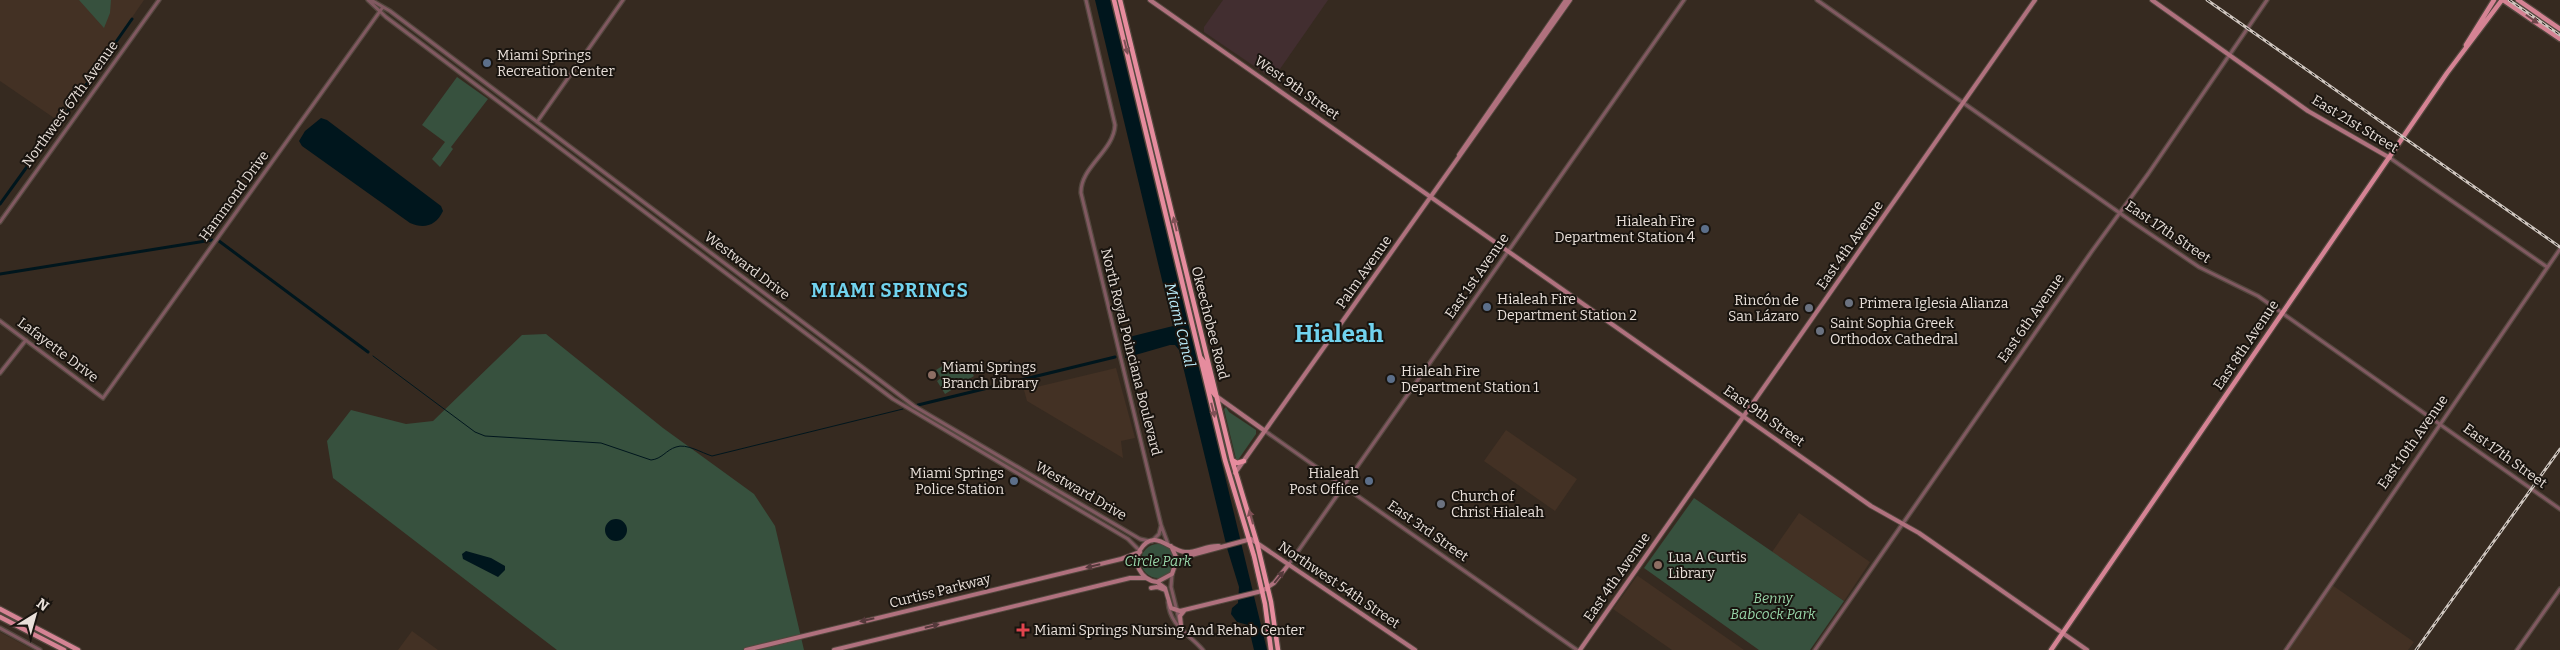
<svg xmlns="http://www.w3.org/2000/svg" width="2560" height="650" viewBox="0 0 2560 650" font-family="Bitter,serif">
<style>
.built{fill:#433124}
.industrial{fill:#422e30}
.green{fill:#37513e}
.water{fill:#00161d}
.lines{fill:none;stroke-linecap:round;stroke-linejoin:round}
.stream{stroke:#00161d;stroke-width:1}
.canal{stroke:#00161d;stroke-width:3}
.tertiary-casing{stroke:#53473e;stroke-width:5.5}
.secondary-casing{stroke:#53473e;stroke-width:6}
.primary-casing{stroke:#53473e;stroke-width:7}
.trunk-casing{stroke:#53473e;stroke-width:7}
.tertiary{stroke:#815961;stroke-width:3}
.secondary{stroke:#b0717e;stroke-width:4}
.primary{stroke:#d58394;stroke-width:4.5}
.trunk{stroke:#e68c9e;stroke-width:4.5}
.rail-casing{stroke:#cfc6bf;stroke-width:3}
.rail{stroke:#19140f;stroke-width:1;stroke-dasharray:4;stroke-linecap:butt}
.oneway{fill:#6e464b}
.oneway2{fill:#805056}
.oneway3{fill:#55393b}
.service-dot{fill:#5c6f8a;stroke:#19140f;stroke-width:2}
.worship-dot{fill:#6b7280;stroke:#19140f;stroke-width:2}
.education-dot{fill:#8d6e63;stroke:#19140f;stroke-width:2}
.health-dot{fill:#e0444e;stroke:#19140f;stroke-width:2}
.labels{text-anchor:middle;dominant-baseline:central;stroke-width:4;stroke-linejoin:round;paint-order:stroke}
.poi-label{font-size:14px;fill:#e9e0da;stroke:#19140f;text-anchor:start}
.street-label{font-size:14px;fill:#e9e0da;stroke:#19140f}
.park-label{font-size:14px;font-style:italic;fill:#98d6a9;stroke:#19140f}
.water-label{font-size:15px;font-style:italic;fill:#bbecfb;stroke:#19140f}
.district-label{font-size:19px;font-weight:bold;letter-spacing:1px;fill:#71d3ef;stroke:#19140f}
.town-label{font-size:24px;font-weight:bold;fill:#71d3ef;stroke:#19140f}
</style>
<rect width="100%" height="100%" fill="#362a20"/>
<path class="built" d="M 0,0 L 144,0 L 60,122 L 0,81 Z
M 1116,368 L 1135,438 L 1121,441 L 1123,458 L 1027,401 L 1024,390 Z
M 1506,430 L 1577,479 L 1555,511 L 1484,461 Z
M 1799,513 L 1870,562 L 1844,601 L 1772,552 Z
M 1637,576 L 1638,576 L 1744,650 L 1672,650 L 1613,609 Z
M 2332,585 L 2414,642 L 2408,650 L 2289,650 Z
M 412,631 L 438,650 L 398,650 Z
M 0,632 L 30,648 L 34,650 L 0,650 Z"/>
<path class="industrial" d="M 1223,0 L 1328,0 L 1273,79 L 1204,32 L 1204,27 Z"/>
<path class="green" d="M 79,0 L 111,0 L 110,13 L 104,28 Z
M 457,77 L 488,99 L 451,147 L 453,149 L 440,167 L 432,159 L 445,142 L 422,125 Z
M 546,334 L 663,428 L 754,494 L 775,526 L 804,650 L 557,650 L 333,478 L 327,441 L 351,410 L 406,424 L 433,421 L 522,335 Z
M 950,361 L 956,369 L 966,363 L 974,376 L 945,394 L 937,381 L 941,378 L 936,370 Z
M 1226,407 L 1229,412 L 1256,430 L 1256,434 L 1238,460 L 1236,459 L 1224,409 Z
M 1694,498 L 1844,601 L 1810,650 L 1759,650 L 1644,568 Z
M1141 561a17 17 0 1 1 34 0a17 17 0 1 1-34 0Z"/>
<path class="water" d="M 1095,0 L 1110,0 L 1267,650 L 1254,650 L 1248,625 L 1237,622 L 1231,614 L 1232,608 L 1238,603 L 1239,587 L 1227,548 L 1179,350 L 1175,345 L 1170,345 L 1125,358 L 1125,338 L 1173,326 Z
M 321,118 L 327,120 L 441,206 L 443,211 C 436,226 424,229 410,223 L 302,146 L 299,141 L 305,131 Z
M605 530a11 11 0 1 1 22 0a11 11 0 1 1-22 0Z
M 466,551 L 491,558 L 505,566 L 505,570 L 498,577 L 463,559 L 462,554 Z"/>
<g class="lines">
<path class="stream" d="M 373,356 L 475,432 L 485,436 L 601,443 L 651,460 C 662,459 666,450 676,447 C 686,443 702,453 712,456 L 903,409"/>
<path class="canal" d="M 60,122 L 132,19
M 0,204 L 55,128
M 219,241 L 368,352
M 0,274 L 212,240
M 918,405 L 1115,357"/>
<g class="tertiary-casing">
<path id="tertiary" d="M 368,0 L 386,17 L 893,399 L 1128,539 L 1140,551
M 371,0 L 390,11 L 914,406 L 1140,539 L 1149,541
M 1086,0 L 1115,125 C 1114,151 1080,167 1081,193 L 1161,525 L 1168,544
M 1817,0 L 2134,223 L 2199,267 L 2258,296 L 2560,509
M 537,122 L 623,0
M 2390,158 L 2547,267
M 0,222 L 159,0
M 0,321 L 103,398 L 383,7
M 0,373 L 26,340
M 1265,431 L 1577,650
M 1152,541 L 1159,534 L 1161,526
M 1289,564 L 1684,0
M 1172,574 L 1171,587 L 1180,623
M 1168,602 C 1170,626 1188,633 1203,650
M 0,628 L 40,650
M 1815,650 L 2092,251 L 2148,174 L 2267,0
M 2286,650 L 2560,249
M 2517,650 L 2560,589"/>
</g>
<g class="secondary-casing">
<path id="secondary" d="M 1150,0 L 1871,506 L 1919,533 L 2087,650
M 2152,0 L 2308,111 L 2390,158
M 1459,155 L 1566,0
M 1216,396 L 1265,431
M 1235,473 L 1570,0
M 1171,546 L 1177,559 L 1172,574 L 1157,582 C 1148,581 1143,577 1139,569 C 1136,563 1137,556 1140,550 C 1155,527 1169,551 1185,552 C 1196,553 1207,545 1219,546
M 1176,565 L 1188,556 L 1251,539 L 1415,650
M 1157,582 L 1165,588 L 1171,608 L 1180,611 L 1262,591 L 1274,583 L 1289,564
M 1151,588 L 1157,587 L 1165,590
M 1181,625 L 1180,616 L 1184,611
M 746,650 L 1121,559 L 1140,552
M 834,650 L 1130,578 L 1146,578
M 1580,650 L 2035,0"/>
</g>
<g class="primary-casing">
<path id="primary" d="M 2503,0 L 2560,39
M 2518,0 L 2560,29
M 2466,45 L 2494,0
M 0,609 L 78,650
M 0,617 L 64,650
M 2051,650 L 2447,73 L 2502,0"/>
</g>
<g class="trunk-casing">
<path id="trunk" d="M 1114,0 L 1225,460 L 1254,556 L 1265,604 L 1271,650
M 1120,0 L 1232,460 L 1257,543 L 1271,602 L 1278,650
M 1201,358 C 1210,368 1206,385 1215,395
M 1232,460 L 1237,463 L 1244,461"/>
</g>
<use href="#tertiary" class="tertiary"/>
<use href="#secondary" class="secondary"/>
<use href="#primary" class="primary"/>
<use href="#trunk" class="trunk"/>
<g class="rail-casing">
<path id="rail" d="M 2207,0 L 2560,247
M 2509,0 L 2560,35
M 2416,650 L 2560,449"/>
</g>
<use href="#rail" class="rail"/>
</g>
<defs><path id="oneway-solid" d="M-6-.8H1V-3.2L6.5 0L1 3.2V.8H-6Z" transform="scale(1.25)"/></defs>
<use class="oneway" href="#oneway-solid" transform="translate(2532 19) rotate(35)"/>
<g class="oneway2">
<use href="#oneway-solid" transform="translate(1126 47) rotate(76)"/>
<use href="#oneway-solid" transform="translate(1175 224) rotate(-103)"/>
<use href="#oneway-solid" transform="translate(1213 410) rotate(76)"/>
<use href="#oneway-solid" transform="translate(1251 517) rotate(-106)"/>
</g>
<g class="oneway3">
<use href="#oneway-solid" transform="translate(1093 566) rotate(167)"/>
<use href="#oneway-solid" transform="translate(1279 577) rotate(-51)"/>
<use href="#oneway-solid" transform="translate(867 620) rotate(167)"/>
<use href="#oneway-solid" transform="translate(932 626) rotate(-14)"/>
</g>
<g class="service-dot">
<circle cx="487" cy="63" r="5"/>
<circle cx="1705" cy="229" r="5"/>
<circle cx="1487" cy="307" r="5"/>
<circle cx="1391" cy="379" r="5"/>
<circle cx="1014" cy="481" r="5"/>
<circle cx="1369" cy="481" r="5"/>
</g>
<g class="worship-dot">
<circle cx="1849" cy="303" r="5"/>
<circle cx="1809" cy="308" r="5"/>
<circle cx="1820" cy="331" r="5"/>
<circle cx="1441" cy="504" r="5"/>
</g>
<g class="education-dot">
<circle cx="932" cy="375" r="5"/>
<circle cx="1658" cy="565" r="5"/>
</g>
<path class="health-dot" d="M1020.5 622.5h5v5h5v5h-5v5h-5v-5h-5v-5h5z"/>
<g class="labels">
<g class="poi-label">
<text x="497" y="55">Miami Springs<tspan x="497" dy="16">Recreation Center</tspan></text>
<text x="1695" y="221" text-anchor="end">Hialeah Fire<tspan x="1695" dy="16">Department Station 4</tspan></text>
<text x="1497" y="299">Hialeah Fire<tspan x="1497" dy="16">Department Station 2</tspan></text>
<text x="1799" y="300" text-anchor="end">Rincón de<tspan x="1799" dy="16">San Lázaro</tspan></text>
<text x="1859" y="303">Primera Iglesia Alianza</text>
<text x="1830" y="323">Saint Sophia Greek<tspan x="1830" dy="16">Orthodox Cathedral</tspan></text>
<text x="942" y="367">Miami Springs<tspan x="942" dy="16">Branch Library</tspan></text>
<text x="1401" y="371">Hialeah Fire<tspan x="1401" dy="16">Department Station 1</tspan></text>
<text x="1004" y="473" text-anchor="end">Miami Springs<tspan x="1004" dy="16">Police Station</tspan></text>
<text x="1359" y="473" text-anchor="end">Hialeah<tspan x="1359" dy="16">Post Office</tspan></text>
<text x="1451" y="496">Church of<tspan x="1451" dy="16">Christ Hialeah</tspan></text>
<text x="1668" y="557">Lua A Curtis<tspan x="1668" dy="16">Library</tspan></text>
<text x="1034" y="630">Miami Springs Nursing And Rehab Center</text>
</g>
<g class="street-label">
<text transform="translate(1297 88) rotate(35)">West 9th Street</text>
<text transform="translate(70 104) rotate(-54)">Northwest 67th Avenue</text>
<text transform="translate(2355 124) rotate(31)">East 21st Street</text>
<text transform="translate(234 196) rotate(-54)">Hammond Drive</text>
<text transform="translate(2168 232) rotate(34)">East 17th Street</text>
<text transform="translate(1850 245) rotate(-55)">East 4th Avenue</text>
<text transform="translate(747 266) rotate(37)">Westward Drive</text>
<text transform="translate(1364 272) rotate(-55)">Palm Avenue</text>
<text transform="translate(1477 276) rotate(-55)">East 1st Avenue</text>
<text transform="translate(2031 318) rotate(-55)">East 6th Avenue</text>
<text transform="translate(1210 323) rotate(76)">Okeechobee Road</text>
<text transform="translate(2246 345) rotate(-56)">East 8th Avenue</text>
<text transform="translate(58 350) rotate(37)">Lafayette Drive</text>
<text transform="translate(1131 352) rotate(76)">North Royal Poinciana Boulevard</text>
<text transform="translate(1764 416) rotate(35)">East 9th Street</text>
<text transform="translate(2413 442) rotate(-55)">East 10th Avenue</text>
<text transform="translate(2505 456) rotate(36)">East 17th Street</text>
<text transform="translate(1081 491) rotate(30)">Westward Drive</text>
<text transform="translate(1428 531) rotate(35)">East 3rd Street</text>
<text transform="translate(1617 577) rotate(-55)">East 4th Avenue</text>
<text transform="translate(1339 585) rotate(34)">Northwest 54th Street</text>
<text transform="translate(940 591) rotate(-14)">Curtiss Parkway</text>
</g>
<g class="park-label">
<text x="1158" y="561">Circle Park</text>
<text x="1773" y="598">Benny<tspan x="1773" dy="16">Babcock Park</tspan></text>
</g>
<g class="water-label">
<text transform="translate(1180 325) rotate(76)">Miami Canal</text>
</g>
<g class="district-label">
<text x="890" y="290">MIAMI SPRINGS</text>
</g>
<g class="town-label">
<text x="1339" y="334">Hialeah</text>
</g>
</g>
<g transform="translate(35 615) rotate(37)" stroke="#19140f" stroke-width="4" paint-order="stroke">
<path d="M0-4L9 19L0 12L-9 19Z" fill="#e9e0da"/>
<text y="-8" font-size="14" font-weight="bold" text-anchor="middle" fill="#e9e0da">N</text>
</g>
</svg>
